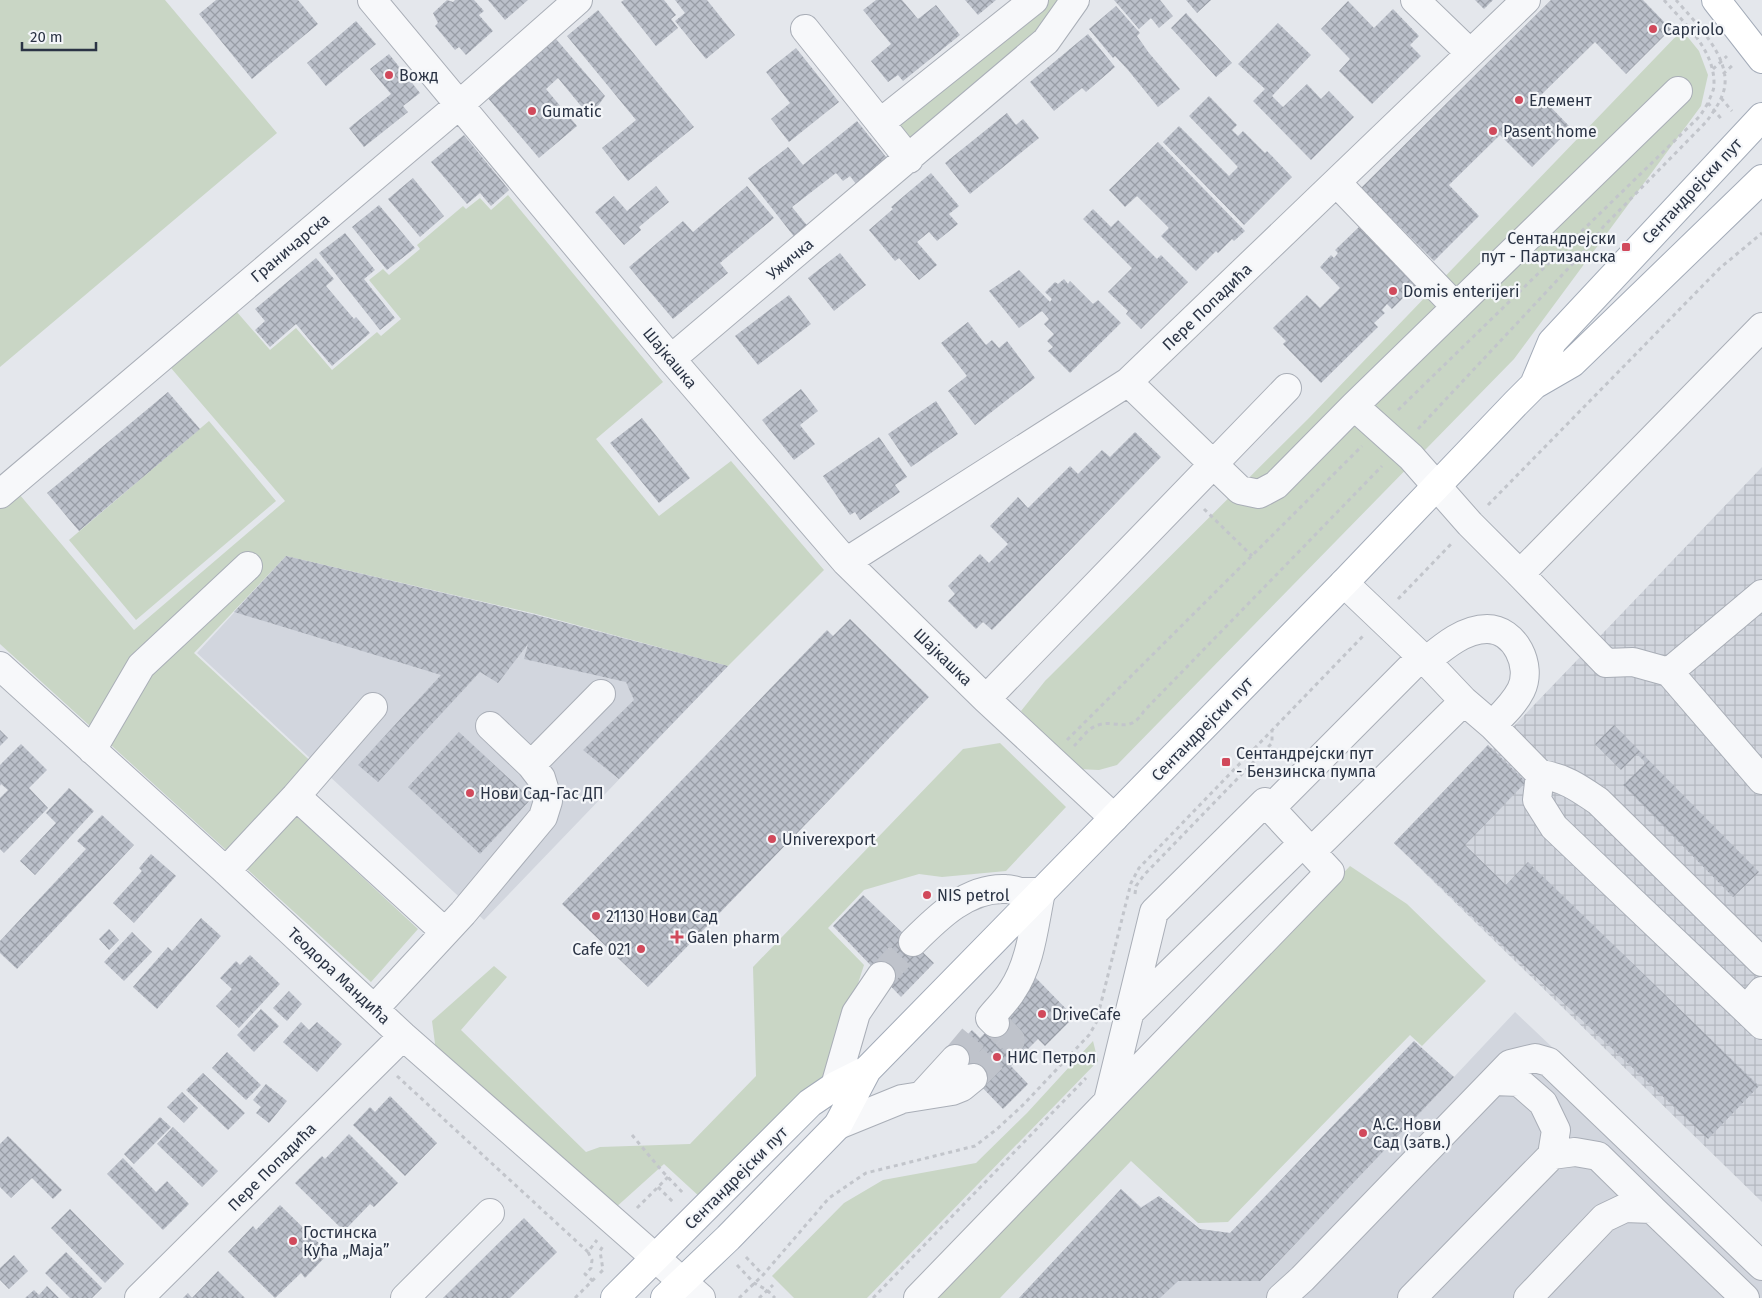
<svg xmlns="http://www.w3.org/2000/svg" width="1762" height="1298" viewBox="0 0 1762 1298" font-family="'Fira Sans',sans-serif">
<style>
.built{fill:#d2d6de}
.industrial{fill:url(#industrial-grid)}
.green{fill:#c9d6c5}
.building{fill:url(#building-cross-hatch)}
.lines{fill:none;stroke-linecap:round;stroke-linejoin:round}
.minor-tunnel{stroke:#bfc3cb;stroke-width:28;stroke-dasharray:28 14;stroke-linecap:butt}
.minor-casing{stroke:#a9aeb7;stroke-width:30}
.major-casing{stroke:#a3abb8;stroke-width:30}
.path{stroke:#c2c5cb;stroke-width:3;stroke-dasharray:4 4;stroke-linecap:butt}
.minor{stroke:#f7f8fa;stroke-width:28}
.major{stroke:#fff;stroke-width:28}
.poi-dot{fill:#d1495b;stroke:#f4f6f9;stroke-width:2}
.labels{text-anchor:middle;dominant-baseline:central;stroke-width:4.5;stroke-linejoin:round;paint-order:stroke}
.poi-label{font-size:16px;fill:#2b3445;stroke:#f4f6f9;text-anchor:start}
.street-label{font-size:16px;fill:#2b3445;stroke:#f4f6f9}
</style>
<defs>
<pattern id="industrial-grid" width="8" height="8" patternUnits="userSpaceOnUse" patternTransform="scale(1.25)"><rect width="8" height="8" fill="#d2d6de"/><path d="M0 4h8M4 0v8" fill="none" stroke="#b4b8c0"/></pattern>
<pattern id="building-cross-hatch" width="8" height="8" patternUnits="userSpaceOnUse" patternTransform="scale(1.25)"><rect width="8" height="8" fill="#bbc0ca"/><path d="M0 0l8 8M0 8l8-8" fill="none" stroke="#989da6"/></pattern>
</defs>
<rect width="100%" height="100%" fill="#e4e7ec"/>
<path class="built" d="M 286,556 L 536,615 L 728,666 L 484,920 L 197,653 Z
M 1515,1012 L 1762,1246 L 1762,1298 L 1019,1298 L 1121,1189 L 1141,1207 L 1159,1196 L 1200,1229 L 1230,1233 L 1414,1041 L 1454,1077 Z"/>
<path class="industrial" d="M 1762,467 L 1762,1202 L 1394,843 L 1488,745 L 1492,749 Z"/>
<path class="green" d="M 0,0 L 165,0 L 277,133 L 0,367 Z
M 1043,0 L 1067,0 L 1041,37 L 910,147 L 890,123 Z
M 1682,30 L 1699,51 L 1708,75 L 1701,106 L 1514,359 L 1117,765 L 1099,770 L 1078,769 L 1021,711 L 1045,681 L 1308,419 Z
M 508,195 L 663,382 L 596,439 L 659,516 L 731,461 L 824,570 L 728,666 L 536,614 L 286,556 L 194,653 L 320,770 L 287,807 L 418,929 L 371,982 L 0,644 L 0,500 L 14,488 L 134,630 L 285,501 L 165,361 L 230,304 L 270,350 L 296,328 L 332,370 L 377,332 L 381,336 L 401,319 L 369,280 L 383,269 L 389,275 L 420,249 L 417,245 L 463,206 L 466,209 L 480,198 L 491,210 Z
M 209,421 L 276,501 L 136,620 L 69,540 Z
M 1000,743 L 1066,807 L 1006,871 L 942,877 L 919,874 L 864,890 L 828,928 L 864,965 L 830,1070 L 701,1198 L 664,1164 L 614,1209 L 436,1051 L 432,1021 L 494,966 L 507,977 L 461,1030 L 586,1152 L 600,1147 L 690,1144 L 756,1076 L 753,967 L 963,749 Z
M 1350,866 L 1407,904 L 1486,981 L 1422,1046 L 1410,1035 L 1228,1222 L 1198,1223 L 1131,1161 L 1000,1298 L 932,1298 Z
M 1093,1041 L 1098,1061 L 867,1298 L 794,1298 L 772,1276 L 844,1203 L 883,1180 L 976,1163 L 1027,1113 Z"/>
<path class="building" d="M 216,0 L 298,0 L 318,24 L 252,79 L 199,14 Z
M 447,0 L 453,2 L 455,0 L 474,0 L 484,11 L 479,15 L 493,31 L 466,55 L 459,47 L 455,50 L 435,26 L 438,23 L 433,13 Z
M 488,0 L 528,0 L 505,20 Z
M 624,0 L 664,0 L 676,15 L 671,19 L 678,28 L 656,46 L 621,2 Z
M 675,0 L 707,0 L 735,35 L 706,59 L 675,21 L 685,13 Z
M 876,0 L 902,0 L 918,19 L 936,5 L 960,35 L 903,81 L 898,75 L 888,82 L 871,61 L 891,44 L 863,10 Z
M 965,0 L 996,0 L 978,15 Z
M 1114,0 L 1160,0 L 1173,16 L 1159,28 L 1151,18 L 1139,29 Z
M 1186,0 L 1211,0 L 1197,13 Z
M 1475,0 L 1493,0 L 1484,9 Z
M 1551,0 L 1643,0 L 1671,29 L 1626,74 L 1595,42 L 1540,96 L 1571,128 L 1532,167 L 1500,135 L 1449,185 L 1479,216 L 1434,261 L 1361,188 Z
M 1348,1 L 1374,28 L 1393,9 L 1419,36 L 1410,45 L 1421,56 L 1372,104 L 1339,71 L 1350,59 L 1321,29 Z
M 1116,6 L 1140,33 L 1137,36 L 1149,53 L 1180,89 L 1158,107 L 1128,70 L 1115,56 L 1113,58 L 1089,29 Z
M 598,10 L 694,127 L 628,181 L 602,148 L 636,120 L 567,36 Z
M 1186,13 L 1232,63 L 1216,77 L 1171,28 Z
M 356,21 L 376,44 L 326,86 L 307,63 Z
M 1278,23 L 1311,55 L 1272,96 L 1283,107 L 1307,84 L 1321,99 L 1329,91 L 1354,117 L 1311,160 L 1253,101 L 1265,89 L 1238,64 Z
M 1088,34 L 1115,67 L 1086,92 L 1082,88 L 1054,111 L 1030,82 Z
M 556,39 L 605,96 L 590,117 L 558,78 L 546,89 L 577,126 L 539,158 L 487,97 Z
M 796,48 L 839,102 L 789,142 L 771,119 L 790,103 L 766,72 Z
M 389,54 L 420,93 L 403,106 L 408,112 L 364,147 L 349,128 L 391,94 L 370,69 Z
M 1209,96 L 1237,125 L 1232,130 L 1238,136 L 1243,131 L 1265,153 L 1267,151 L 1292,177 L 1244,225 L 1163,142 L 1179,126 L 1229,176 L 1238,167 L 1189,116 Z
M 1007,113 L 1016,125 L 1023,119 L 1039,138 L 970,194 L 945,163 Z
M 857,121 L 890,162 L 859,188 L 850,176 L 843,181 L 836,173 L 792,207 L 810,229 L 796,239 L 748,178 L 788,147 L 803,165 Z
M 464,135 L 509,190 L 491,206 L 480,193 L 467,204 L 431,162 Z
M 1158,142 L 1245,231 L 1234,241 L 1232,239 L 1218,253 L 1216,251 L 1196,271 L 1161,236 L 1169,228 L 1137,196 L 1125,207 L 1109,190 Z
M 931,173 L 959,206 L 949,214 L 958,224 L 937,241 L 929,232 L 917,242 L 937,265 L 919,280 L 899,258 L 895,261 L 869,230 L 893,209 L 891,207 Z
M 413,178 L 444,216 L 420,237 L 388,199 Z
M 656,186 L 669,202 L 639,227 L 641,230 L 624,245 L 595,212 L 614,196 L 627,211 Z
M 747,186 L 774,218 L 720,263 L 728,273 L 673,319 L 629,267 L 683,221 L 693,232 Z
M 379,205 L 415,248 L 387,270 L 352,227 Z
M 1093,209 L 1111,227 L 1118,220 L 1157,259 L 1161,255 L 1188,282 L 1141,329 L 1126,314 L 1128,311 L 1108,292 L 1132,268 L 1083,219 Z
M 1361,225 L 1418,283 L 1392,309 L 1387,304 L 1382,310 L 1385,313 L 1374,323 L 1378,327 L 1321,383 L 1283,344 L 1286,341 L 1273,328 L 1307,295 L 1320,308 L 1340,288 L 1320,267 L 1331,255 L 1334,258 L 1338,253 L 1335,250 Z
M 345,233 L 375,270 L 364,279 L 395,318 L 380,330 L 319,253 Z
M 840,253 L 866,285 L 834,311 L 808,278 Z
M 316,258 L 334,279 L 326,286 L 354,319 L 356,317 L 370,333 L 332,366 L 296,324 L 270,347 L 255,330 L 265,321 L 255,309 Z
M 1019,270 L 1050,302 L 1052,299 L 1045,292 L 1055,282 L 1058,284 L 1064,279 L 1068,284 L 1070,281 L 1093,304 L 1098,300 L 1121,323 L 1070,373 L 1048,351 L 1053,347 L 1047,341 L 1054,334 L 1044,324 L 1049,319 L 1042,311 L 1019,328 L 989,291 Z
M 789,295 L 811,324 L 758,365 L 735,336 Z
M 968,322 L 986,345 L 992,340 L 999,348 L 1007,341 L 1035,378 L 975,425 L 948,391 L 967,376 L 941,343 Z
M 801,389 L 818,411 L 800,425 L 815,444 L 794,460 L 762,420 Z
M 168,392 L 200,429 L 79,531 L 47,493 Z
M 936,401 L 958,434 L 911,467 L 888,434 Z
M 642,418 L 690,478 L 659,503 L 610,443 Z
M 1135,432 L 1161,457 L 992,630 L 983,622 L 976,629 L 948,601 L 955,594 L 948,586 L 980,554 L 989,563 L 1008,544 L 990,526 L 1018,497 L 1028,508 L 1070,466 L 1078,474 L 1102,450 L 1110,457 Z
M 879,437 L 907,477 L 895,485 L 900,492 L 860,520 L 855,512 L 850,515 L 823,476 Z
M 286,556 L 536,615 L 728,666 L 619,779 L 583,750 L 634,700 L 626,682 L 524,659 L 528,644 L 498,683 L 480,672 L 378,782 L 358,765 L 441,675 L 234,612 Z
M 850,619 L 929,697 L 648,987 L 562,904 L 827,630 L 833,636 Z
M 1614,725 L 1759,872 L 1733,897 L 1623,785 L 1646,763 L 1637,754 L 1621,770 L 1595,744 Z
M 0,730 L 8,738 L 0,746 Z
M 459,732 L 531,799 L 480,854 L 408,787 Z
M 21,744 L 47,770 L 29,788 L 48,808 L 4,853 L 0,849 L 0,798 L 8,790 L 1,784 L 0,786 L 0,765 Z
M 1488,745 L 1526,782 L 1465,845 L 1506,885 L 1528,862 L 1759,1086 L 1708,1139 L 1394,843 Z
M 69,788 L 94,811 L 35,875 L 20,861 L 56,823 L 46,813 Z
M 102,815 L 134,845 L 17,969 L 0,953 L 0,941 L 86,849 L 77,841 Z
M 151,854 L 176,876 L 134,923 L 113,903 L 142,871 L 139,868 Z
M 863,895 L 934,963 L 901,997 L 833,926 Z
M 201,918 L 221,936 L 157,1009 L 133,987 L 168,947 L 172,951 Z
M 109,929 L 119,940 L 109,950 L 99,939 Z
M 132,932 L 152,952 L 124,981 L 104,962 Z
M 250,955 L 280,984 L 239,1028 L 216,1006 L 232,989 L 220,978 L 236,961 L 240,965 Z
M 1035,977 L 1074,1017 L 1045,1046 L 1038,1039 L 1011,1066 L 1028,1084 L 1003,1109 L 949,1053 L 972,1030 L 980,1038 L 1009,1009 Z
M 289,991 L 302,1004 L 287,1021 L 273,1008 Z
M 261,1009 L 279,1026 L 254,1052 L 237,1035 Z
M 301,1022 L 309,1030 L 317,1022 L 342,1044 L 317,1072 L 283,1042 Z
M 1414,1041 L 1454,1077 L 1260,1281 L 1178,1281 L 1160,1298 L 1019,1298 L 1121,1189 L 1141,1208 L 1159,1196 L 1200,1229 L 1230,1233 Z
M 227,1052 L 261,1085 L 246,1100 L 212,1068 Z
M 203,1073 L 245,1113 L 228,1130 L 186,1090 Z
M 266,1084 L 287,1101 L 269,1123 L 256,1113 L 261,1107 L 253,1100 Z
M 182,1092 L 198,1108 L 184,1123 L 167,1107 Z
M 390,1096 L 437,1143 L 405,1176 L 353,1125 L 370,1107 L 375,1112 Z
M 160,1117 L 171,1127 L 134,1164 L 124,1154 Z
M 173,1127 L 218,1171 L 202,1187 L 157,1144 Z
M 349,1134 L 398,1183 L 374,1207 L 370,1204 L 344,1231 L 295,1183 L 322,1156 L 325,1159 Z
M 8,1136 L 62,1190 L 53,1199 L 32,1178 L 11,1198 L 0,1187 L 0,1144 Z
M 123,1158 L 156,1192 L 167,1181 L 189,1204 L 163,1230 L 107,1174 Z
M 280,1205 L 329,1253 L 305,1278 L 301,1273 L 275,1298 L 228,1252 L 253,1226 L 256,1230 Z
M 70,1209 L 124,1264 L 105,1283 L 51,1228 Z
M 524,1218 L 557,1252 L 510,1298 L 443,1298 Z
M 66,1252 L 102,1288 L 92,1298 L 70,1298 L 45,1273 Z
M 14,1255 L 28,1271 L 9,1289 L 0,1280 L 0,1268 Z
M 218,1271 L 245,1298 L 183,1298 L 188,1293 L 192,1298 Z
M 47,1286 L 59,1298 L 25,1298 L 34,1290 L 39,1295 Z"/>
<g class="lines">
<path class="minor-tunnel" d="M 881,976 L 913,942
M 955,1059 L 976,1034
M 973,1078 L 1011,1040 L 995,1023"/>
<g class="minor-casing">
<path id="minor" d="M 372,0 L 671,359 L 846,562 L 986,699 L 1114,818
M 1415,0 L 1470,53
M 805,29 L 909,159
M 880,123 L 1034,0
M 1337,183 L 1456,307
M 671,359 L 1046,41 L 1075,0
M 1128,382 L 1240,490 L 1259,494 L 1276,485 L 1354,406 L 1678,91
M 1354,406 L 1411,457 L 1470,524 L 1520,574 L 1606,663 L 1633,662 L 1669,672 L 1762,780
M 0,494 L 459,105 L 578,0
M 846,562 L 1128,382 L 1526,0
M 1520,574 L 1762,327
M 1344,583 L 1426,661 L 1464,701 L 1492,725 L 1540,774 L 1537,800 L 1554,827 L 1762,1025
M 1426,661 C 1443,647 1464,629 1487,629 C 1515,629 1533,666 1521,690 C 1514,704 1503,714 1492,725
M 0,666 L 226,871 L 403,1036 L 701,1298
M 1669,672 L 1762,594
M 986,699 L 1287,388
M 92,750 L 141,666 L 248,566
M 531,765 L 601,694
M 1540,774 C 1563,777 1579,788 1598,801 L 1762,962
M 296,796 L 373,707
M 1271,808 L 1421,657
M 1311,852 L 1464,701
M 226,871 L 296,796 L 445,932
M 913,942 C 938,917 968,887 1006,889 C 1011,889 1016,891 1021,892 C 1027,892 1034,892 1041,892 C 1034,925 1031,963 1012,991 C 1006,1001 997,1009 990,1018 L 995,1023
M 374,1009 L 463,913 L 543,817 L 548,801 L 541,778 L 531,765 L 490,726
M 1747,1009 L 1762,991
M 1130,1012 L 1303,843
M 1494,1081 L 1519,1082 L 1543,1103 L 1556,1130 L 1552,1155
M 835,1086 L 856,1013 L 881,976
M 923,1094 L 955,1059
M 838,1125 L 902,1099 L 952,1091 L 962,1087 L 973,1078
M 139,1298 L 403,1036
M 405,1298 L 490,1213
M 918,1298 L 1330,872 L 1265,802 L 1154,912 L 1108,1101
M 1281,1298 L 1302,1279 L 1510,1064 L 1535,1058 L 1549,1062 L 1762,1266
M 1412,1298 L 1552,1155 L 1575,1152 L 1598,1156 L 1652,1209
M 1528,1298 L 1604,1218 L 1625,1208 L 1652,1209 L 1745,1298"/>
</g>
<g class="major-casing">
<path id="major" d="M 1716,0 L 1762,59
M 1534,385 L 1552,342 L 1762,117
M 615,1298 L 810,1103 L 835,1086 L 867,1070
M 665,1298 L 728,1238 L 838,1125 L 867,1070 L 1344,583 L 1516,403 L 1534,385 L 1572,363 L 1762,179"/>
</g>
<path class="path" d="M 1664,0 C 1685,24 1715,50 1714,85 C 1714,91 1710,97 1708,103 L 1723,121
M 1713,69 L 1727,56
M 1723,74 L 1734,64
M 1721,98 L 1732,111
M 1398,410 L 1700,116 L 1708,103
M 1418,429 L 1593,242 L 1603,227 L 1707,121 C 1713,112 1721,102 1724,90 C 1732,58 1695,22 1676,0
M 1488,505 L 1720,268 L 1762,233
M 1204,509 L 1252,556
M 1398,599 L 1453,542
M 1067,740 L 1362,446
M 1074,746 C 1081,739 1088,728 1098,725 C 1117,719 1129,735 1144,711 L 1382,466
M 1135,894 L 1136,886 L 1144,875 L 1272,743 L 1272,730
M 397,1076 L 588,1252
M 632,1135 L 662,1171 L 683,1193
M 658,1187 L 674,1203
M 637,1208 L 668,1177
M 746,1257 L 763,1275
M 737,1265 L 754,1283 L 767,1290 L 775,1298
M 600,1273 L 603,1270 L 600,1251 L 603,1246
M 593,1281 L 585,1274 L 591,1268 L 592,1260 L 588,1252 L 597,1240
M 575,1298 L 596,1277
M 739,1298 L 763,1275 L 829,1198 L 866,1173 L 975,1146 L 997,1129 L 1024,1104 L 1089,1035 L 1096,1023 L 1131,883 L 1139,868 L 1363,636
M 759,1298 L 773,1285
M 873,1298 L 1086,1078"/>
<use href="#minor" class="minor"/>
<use href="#major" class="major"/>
</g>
<g class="poi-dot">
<circle cx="1653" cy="29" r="5"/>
<circle cx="389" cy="75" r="5"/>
<circle cx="1519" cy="100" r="5"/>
<circle cx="532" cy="111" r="5"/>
<circle cx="1493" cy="131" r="5"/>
<rect x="1621" y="242" width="10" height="10" rx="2.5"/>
<circle cx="1393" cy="291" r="5"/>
<rect x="1221" y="757" width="10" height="10" rx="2.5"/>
<circle cx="470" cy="793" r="5"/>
<circle cx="772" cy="839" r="5"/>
<circle cx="927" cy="895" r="5"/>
<circle cx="596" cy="916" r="5"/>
<path d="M674.5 929.5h5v5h5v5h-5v5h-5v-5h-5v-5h5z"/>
<circle cx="641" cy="949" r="5"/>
<circle cx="1042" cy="1014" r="5"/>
<circle cx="997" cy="1057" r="5"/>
<circle cx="1363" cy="1133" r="5"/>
<circle cx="293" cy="1241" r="5"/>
</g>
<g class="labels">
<g class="poi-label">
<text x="1663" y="29">Capriolo</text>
<text x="399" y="75">Вожд</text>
<text x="1529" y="100">Елемент</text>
<text x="542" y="111">Gumatic</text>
<text x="1503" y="131">Pasent home</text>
<text x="1616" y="238" text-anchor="end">Сентандрејски<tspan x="1616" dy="18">пут - Партизанска</tspan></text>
<text x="1403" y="291">Domis enterijeri</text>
<text x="1236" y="753">Сентандрејски пут<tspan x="1236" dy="18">- Бензинска пумпа</tspan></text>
<text x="480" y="793">Нови Сад-Гас ДП</text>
<text x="782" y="839">Univerexport</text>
<text x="937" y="895">NIS petrol</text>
<text x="606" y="916">21130 Нови Сад</text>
<text x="687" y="937">Galen pharm</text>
<text x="631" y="949" text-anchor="end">Cafe 021</text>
<text x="1052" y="1014">DriveCafe</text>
<text x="1007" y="1057">НИС Петрол</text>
<text x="1373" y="1124">А.С. Нови<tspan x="1373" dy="18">Сад (затв.)</tspan></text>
<text x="303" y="1232">Гостинска<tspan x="303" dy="18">Кућа „Маја”</tspan></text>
</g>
<g class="street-label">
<text transform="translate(1692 191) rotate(-47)">Сентандрејски пут</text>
<text transform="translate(290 248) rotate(-40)">Граничарска</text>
<text transform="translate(790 259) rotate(-40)">Ужичка</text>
<text transform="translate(1207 307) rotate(-44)">Пере Попадића</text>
<text transform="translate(670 358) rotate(50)">Шајкашка</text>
<text transform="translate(943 657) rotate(44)">Шајкашка</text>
<text transform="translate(1202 729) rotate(-46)">Сентандрејски пут</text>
<text transform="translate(339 976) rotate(43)">Теодора Мандића</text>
<text transform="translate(272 1167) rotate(-45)">Пере Попадића</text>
<text transform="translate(736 1178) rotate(-45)">Сентандрејски пут</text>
</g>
</g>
<path d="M22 42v8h74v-8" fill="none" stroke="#2b3445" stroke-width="2.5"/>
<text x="30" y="42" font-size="15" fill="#2b3445" stroke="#f4f6f9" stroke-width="4" paint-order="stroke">20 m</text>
</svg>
